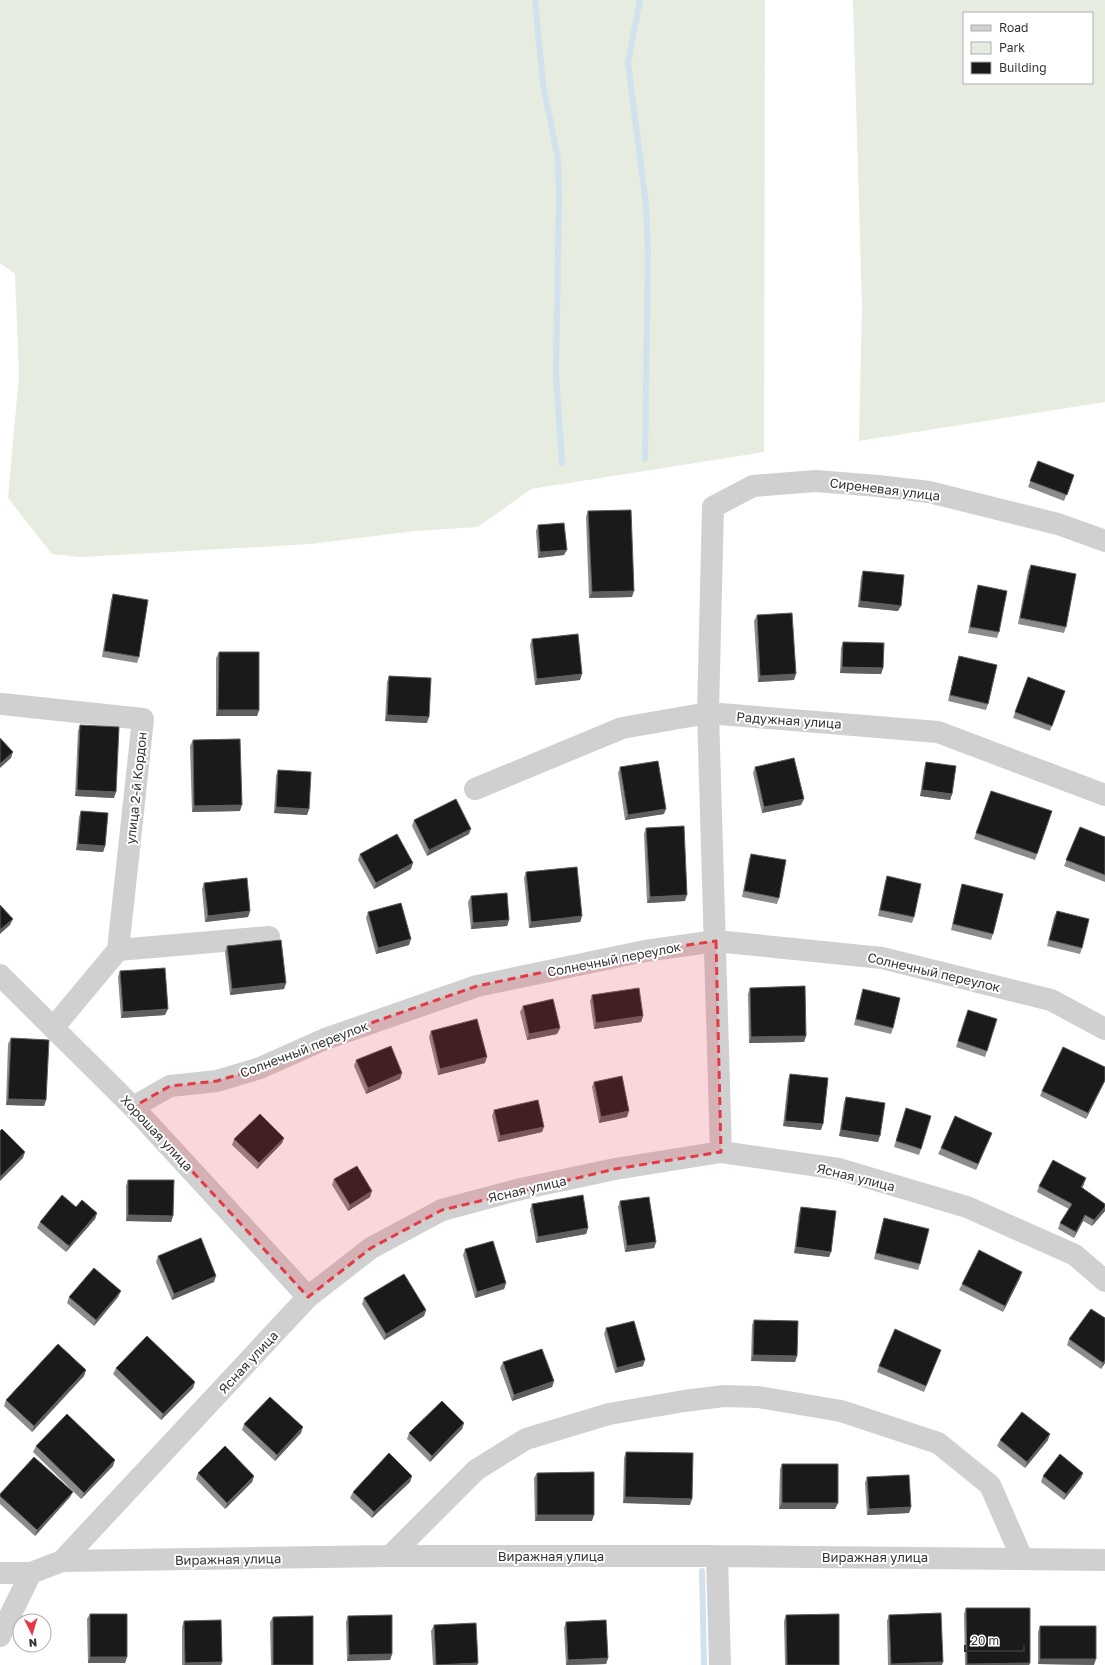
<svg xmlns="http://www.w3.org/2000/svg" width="1105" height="1665" viewBox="0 0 1105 1665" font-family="'Golos Text',sans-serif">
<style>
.green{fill:#e6ecdf;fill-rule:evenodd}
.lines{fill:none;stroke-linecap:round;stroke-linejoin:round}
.stream{stroke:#cfe2ee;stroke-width:6}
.minor{stroke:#d0d0d0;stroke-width:22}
.wall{fill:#8c8c8c}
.shaded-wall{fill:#5f5f5f}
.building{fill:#1a1a1a;stroke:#5f5f5f}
.marked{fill:#e63946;fill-opacity:0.2;stroke:#e63946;stroke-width:3;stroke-dasharray:8 5;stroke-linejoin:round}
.labels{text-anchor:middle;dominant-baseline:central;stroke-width:4;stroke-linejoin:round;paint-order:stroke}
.street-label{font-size:13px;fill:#333;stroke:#fff}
</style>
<rect width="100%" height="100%" fill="#fff"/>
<path class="green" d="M 0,0 L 765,0 L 764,452 L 531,489 L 478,527 L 415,531 L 311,544 L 81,557 L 52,554 L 8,498 L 19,376 L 15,274 L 0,263 Z
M 853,0 L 1105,0 L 1105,402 L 859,441 L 862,306 ZM 964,13 L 1092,13 L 1092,83 L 964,83 Z"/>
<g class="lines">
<path class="stream" d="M 535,0 L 543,85 L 558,159 L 559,198 L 556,373 L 562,463
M 640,0 L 628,63 L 646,205 L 648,251 L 645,459
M 702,1571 L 704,1665"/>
<path class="minor" d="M 2,704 L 143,719 L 118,950 L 53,1028
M 475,789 L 622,728 L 708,713 L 938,732 L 1105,795
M 118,950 L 269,937
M 0,975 L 133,1107 L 308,1297
M 133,1107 L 170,1086 L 217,1081 L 260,1068 L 325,1039 L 477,986 L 645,951 L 716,941 L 882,958 L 1051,1000 L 1105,1029
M 721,1152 L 708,713 L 713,507 L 753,486 L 816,481 L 878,486 L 929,492 L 1058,524 L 1105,541
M 390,1556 L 476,1470 L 526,1439 L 609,1414 L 684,1401 L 724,1396 L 758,1397 L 841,1411 L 938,1443 L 990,1485 L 1022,1558
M 717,1556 L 720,1665
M 62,1561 L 308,1297 L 371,1248 L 442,1210 L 521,1189 L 615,1169 L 721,1152 L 839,1169 L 967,1207 L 1075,1255 L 1105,1281
M 0,1573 L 31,1573 L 62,1561 L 390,1556 L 717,1556 L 1105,1560
M 0,1636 L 31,1573"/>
</g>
<path class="wall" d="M 1038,461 L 1074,475 L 1064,501 L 1028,487 Z
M 588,511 L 632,597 L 589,598 L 586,517 Z
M 538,525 L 564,555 L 538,558 L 536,531 Z
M 1031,565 L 1066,627 L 1064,633 L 1018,624 L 1028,571 Z
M 863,571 L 898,611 L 858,607 L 861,577 Z
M 978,585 L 999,632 L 997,638 L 968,633 L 976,591 Z
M 113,594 L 139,657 L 137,663 L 102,657 L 111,600 Z
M 757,615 L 794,680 L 758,682 L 754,621 Z
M 532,639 L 580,680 L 535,685 L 530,645 Z
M 843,642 L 883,668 L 881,674 L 840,673 L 841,648 Z
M 219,652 L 259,710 L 257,716 L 216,716 L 216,658 Z
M 959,656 L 988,704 L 986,710 L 948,701 L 957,662 Z
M 389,676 L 427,723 L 385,721 L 387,682 Z
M 1028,677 L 1065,691 L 1050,731 L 1013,718 Z
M 80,725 L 114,798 L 75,796 L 78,731 Z
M 193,740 L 240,811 L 192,812 L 190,746 Z
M 926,762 L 952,794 L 950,800 L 920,796 L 924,768 Z
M 620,767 L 664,814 L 625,820 L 618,773 Z
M 755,767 L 801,805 L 762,813 L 753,773 Z
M 278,770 L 309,809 L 307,815 L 274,813 L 276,776 Z
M 991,791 L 1052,811 L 1035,860 L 974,839 Z
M 81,811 L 105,846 L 103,852 L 76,850 L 79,817 Z
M 414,820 L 469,834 L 427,856 L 412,826 Z
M 1080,827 L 1105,837 L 1105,882 L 1064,866 Z
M 646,828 L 685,901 L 647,903 L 644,834 Z
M 360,854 L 411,869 L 374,889 L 358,860 Z
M 751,854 L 779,898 L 777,904 L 742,897 L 749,859 Z
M 526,872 L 582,916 L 580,922 L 529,928 L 524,878 Z
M 887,876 L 914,917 L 912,923 L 878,916 L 885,882 Z
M 204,883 L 250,911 L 248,917 L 205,922 L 202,889 Z
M 962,884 L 993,934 L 991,940 L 951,930 L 960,890 Z
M 471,896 L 509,920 L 507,926 L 471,929 L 468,902 Z
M 1057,911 L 1082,948 L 1080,954 L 1047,946 L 1054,917 Z
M 368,912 L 409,945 L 376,954 L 366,918 Z
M 227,946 L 286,983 L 284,989 L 230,995 L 225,952 Z
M 120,971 L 165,1015 L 121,1018 L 118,977 Z
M 750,988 L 806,1036 L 804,1042 L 749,1043 L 748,994 Z
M 863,989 L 893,1028 L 891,1034 L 854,1025 L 861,995 Z
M 592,995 L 643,1016 L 641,1022 L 594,1029 L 590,1001 Z
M 523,1006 L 560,1028 L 557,1034 L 527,1040 L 520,1012 Z
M 966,1016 L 987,1051 L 985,1057 L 956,1047 Z
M 431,1031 L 485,1063 L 438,1075 L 429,1037 Z
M 11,1038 L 46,1100 L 44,1106 L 6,1105 L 8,1044 Z
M 356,1060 L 402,1073 L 400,1079 L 366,1094 L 354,1066 Z
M 1105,1067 L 1105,1081 L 1086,1119 L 1040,1096 L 1042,1091 Z
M 790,1074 L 821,1130 L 783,1126 L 788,1080 Z
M 594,1082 L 627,1117 L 599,1123 L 592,1087 Z
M 846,1097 L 878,1142 L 839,1136 L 844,1102 Z
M 906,1108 L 921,1149 L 919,1155 L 894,1147 Z
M 494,1110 L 542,1132 L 498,1142 L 492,1116 Z
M 992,1133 L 976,1170 L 938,1154 L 941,1148 Z
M 284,1138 L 282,1143 L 257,1169 L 232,1145 L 234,1139 Z
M 334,1179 L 370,1197 L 348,1211 L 332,1185 Z
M 128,1180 L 173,1216 L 171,1222 L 126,1221 L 126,1186 Z
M 1084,1184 L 1082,1188 L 1105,1211 L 1092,1226 L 1083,1221 L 1074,1238 L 1058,1229 L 1060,1223 L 1069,1209 L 1037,1192 L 1039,1186 Z
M 620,1201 L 656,1242 L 654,1248 L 625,1252 L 618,1207 Z
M 532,1204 L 588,1228 L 586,1234 L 536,1243 L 530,1210 Z
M 801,1207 L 829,1257 L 794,1253 L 799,1213 Z
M 97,1213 L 95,1219 L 66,1252 L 37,1228 L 40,1222 Z
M 884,1218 L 920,1264 L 918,1270 L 874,1259 L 882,1224 Z
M 465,1249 L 506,1283 L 504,1289 L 475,1298 L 463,1255 Z
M 158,1256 L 214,1282 L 172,1300 L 156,1262 Z
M 1020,1278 L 1003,1312 L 959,1290 L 962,1284 Z
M 69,1297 L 118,1297 L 94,1326 L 67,1303 Z
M 364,1298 L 426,1310 L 424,1316 L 384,1340 L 362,1304 Z
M 1105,1318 L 1105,1363 L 1101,1369 L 1067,1345 L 1069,1339 Z
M 754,1320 L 797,1356 L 795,1362 L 751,1361 L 752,1325 Z
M 606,1328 L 643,1366 L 615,1373 L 604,1334 Z
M 941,1350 L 924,1392 L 877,1372 L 879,1366 Z
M 503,1362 L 554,1381 L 552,1387 L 512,1401 L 500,1368 Z
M 116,1368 L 195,1382 L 193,1388 L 161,1420 L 113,1374 Z
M 86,1370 L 84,1376 L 32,1432 L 4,1406 L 6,1400 Z
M 464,1423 L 462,1429 L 430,1462 L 407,1439 L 409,1433 Z
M 244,1424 L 301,1433 L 275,1461 L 242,1430 Z
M 1000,1440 L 1048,1440 L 1025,1468 L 997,1446 Z
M 36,1446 L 113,1466 L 81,1499 L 33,1452 Z
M 626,1452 L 690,1505 L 623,1503 L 624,1458 Z
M 782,1464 L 838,1503 L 835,1509 L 779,1509 L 780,1469 Z
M 198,1473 L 254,1476 L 252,1482 L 225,1509 L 196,1479 Z
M 537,1473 L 592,1521 L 535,1521 L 534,1478 Z
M 1083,1473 L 1081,1478 L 1064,1500 L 1041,1482 L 1043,1476 Z
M 412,1476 L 410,1482 L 372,1518 L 350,1498 L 353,1492 Z
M 867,1477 L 911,1507 L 909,1513 L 867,1515 L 865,1483 Z
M 0,1494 L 70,1497 L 35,1536 L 0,1504 Z
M 966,1608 L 1030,1663 L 1029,1665 L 965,1665 L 964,1614 Z
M 90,1614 L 127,1657 L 125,1663 L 88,1663 L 87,1619 Z
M 786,1615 L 839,1665 L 785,1665 L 784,1621 Z
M 889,1615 L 942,1665 L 888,1665 L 887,1621 Z
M 348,1616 L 392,1654 L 390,1660 L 347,1661 L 346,1622 Z
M 273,1617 L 313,1665 L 271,1665 L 270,1622 Z
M 184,1621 L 222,1662 L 221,1665 L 182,1665 L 182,1627 Z
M 566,1622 L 608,1658 L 606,1664 L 566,1665 L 564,1628 Z
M 434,1625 L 478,1663 L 477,1665 L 433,1665 L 431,1631 Z
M 1040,1626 L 1094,1665 L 1038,1664 L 1038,1632 Z"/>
<path class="shaded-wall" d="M 567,550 L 564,555 L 538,558 L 540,552 Z
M 634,591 L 632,597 L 589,598 L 592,592 Z
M 860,601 L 901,606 L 898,611 L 858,607 Z
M 842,667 L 883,668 L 881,674 L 840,673 Z
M 582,674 L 580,680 L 535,685 L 537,679 Z
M 796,674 L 794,680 L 758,682 L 760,676 Z
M 218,710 L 259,710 L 257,716 L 216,716 Z
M 387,715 L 429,717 L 427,723 L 385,721 Z
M 13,752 L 11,758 L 0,768 L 0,764 Z
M 77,790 L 116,792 L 114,798 L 75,796 Z
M 922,790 L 952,794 L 950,800 L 920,796 Z
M 804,799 L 801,805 L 762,813 L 764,807 Z
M 242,805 L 240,811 L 192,812 L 194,806 Z
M 276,807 L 309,809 L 307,815 L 274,813 Z
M 666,809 L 664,814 L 625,820 L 628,815 Z
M 471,829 L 469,834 L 427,856 L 429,850 Z
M 78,844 L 105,846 L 103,852 L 76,850 Z
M 413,863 L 411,869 L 374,889 L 376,883 Z
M 687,895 L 685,901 L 647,903 L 650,897 Z
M 250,911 L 248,917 L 205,922 L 208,916 Z
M 582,916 L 580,922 L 529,928 L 531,922 Z
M 13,919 L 10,925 L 0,934 L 0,930 Z
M 509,920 L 507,926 L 471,929 L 473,923 Z
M 411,939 L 409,945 L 376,954 L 378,948 Z
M 286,983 L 284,989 L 230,995 L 232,989 Z
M 168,1009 L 165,1015 L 121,1018 L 123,1012 Z
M 643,1016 L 641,1022 L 594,1029 L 596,1023 Z
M 560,1028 L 557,1034 L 527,1040 L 529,1034 Z
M 806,1036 L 804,1042 L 749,1043 L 751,1037 Z
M 487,1057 L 485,1063 L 438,1075 L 440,1069 Z
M 402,1073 L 400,1079 L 366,1094 L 368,1088 Z
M 1105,1080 L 1105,1081 L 1086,1119 L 1088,1113 Z
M 8,1099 L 46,1100 L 44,1106 L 6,1105 Z
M 629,1111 L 627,1117 L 599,1123 L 601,1117 Z
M 785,1121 L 823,1124 L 821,1130 L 783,1126 Z
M 544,1127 L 542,1132 L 498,1142 L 500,1136 Z
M 841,1130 L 880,1136 L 878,1142 L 839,1136 Z
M 992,1133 L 990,1138 L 976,1170 L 978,1164 Z
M 284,1138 L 282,1143 L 257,1169 L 259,1163 Z
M 25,1152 L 23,1158 L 0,1181 L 0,1177 Z
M 1086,1178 L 1084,1184 L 1079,1193 L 1081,1187 Z
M 372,1191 L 370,1197 L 348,1211 L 350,1205 Z
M 1105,1207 L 1105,1211 L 1092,1226 L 1094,1220 Z
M 97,1213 L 95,1219 L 66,1252 L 69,1246 Z
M 128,1215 L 173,1216 L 171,1222 L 126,1221 Z
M 1085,1215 L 1083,1221 L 1074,1238 L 1076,1232 Z
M 588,1228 L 586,1234 L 536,1243 L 538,1237 Z
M 656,1242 L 654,1248 L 625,1252 L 627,1246 Z
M 796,1247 L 831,1252 L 829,1257 L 794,1253 Z
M 1022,1272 L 1020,1278 L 1003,1312 L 1005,1306 Z
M 216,1276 L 214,1282 L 172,1300 L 174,1294 Z
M 506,1283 L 504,1289 L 475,1298 L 477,1292 Z
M 121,1291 L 118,1297 L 94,1326 L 96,1320 Z
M 426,1310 L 424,1316 L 384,1340 L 386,1334 Z
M 753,1355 L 797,1356 L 795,1362 L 751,1361 Z
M 645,1360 L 643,1366 L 615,1373 L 617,1368 Z
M 1105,1360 L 1105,1363 L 1101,1369 L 1103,1363 Z
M 86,1370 L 84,1376 L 32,1432 L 34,1426 Z
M 554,1381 L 552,1387 L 512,1401 L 514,1395 Z
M 195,1382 L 193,1388 L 161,1420 L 163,1414 Z
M 464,1423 L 462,1429 L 430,1462 L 432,1456 Z
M 303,1427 L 301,1433 L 275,1461 L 277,1455 Z
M 1050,1434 L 1048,1440 L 1025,1468 L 1027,1462 Z
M 115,1460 L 113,1466 L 81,1499 L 84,1493 Z
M 1083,1473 L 1081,1478 L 1064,1500 L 1066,1494 Z
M 254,1476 L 252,1482 L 225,1509 L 227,1503 Z
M 412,1476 L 410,1482 L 372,1518 L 374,1512 Z
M 73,1492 L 70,1497 L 35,1536 L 37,1530 Z
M 625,1497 L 692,1499 L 690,1505 L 623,1503 Z
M 782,1503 L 838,1503 L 835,1509 L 779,1509 Z
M 911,1507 L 909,1513 L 867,1515 L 869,1509 Z
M 537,1515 L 594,1515 L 592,1521 L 535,1521 Z
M 392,1654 L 390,1660 L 347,1661 L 349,1655 Z
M 90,1657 L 127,1657 L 125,1663 L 88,1663 Z
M 608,1658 L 606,1664 L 566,1665 L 568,1660 Z
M 1040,1659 L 1096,1659 L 1094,1665 L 1038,1664 Z
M 222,1662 L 221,1665 L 184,1665 L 185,1663 Z
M 943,1662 L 942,1665 L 890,1665 L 891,1664 Z
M 478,1663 L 477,1665 L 436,1665 Z
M 1030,1663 L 1029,1665 L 966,1665 L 967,1664 Z"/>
<path class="building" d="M 1038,461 L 1074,475 L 1067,495 L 1030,481 Z
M 631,510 L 634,591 L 592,592 L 588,511 Z
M 564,523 L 567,550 L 540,552 L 538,525 Z
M 1031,565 L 1076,574 L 1066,627 L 1020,618 Z
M 863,571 L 904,575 L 901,606 L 860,601 Z
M 978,585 L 1007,591 L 999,632 L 970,627 Z
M 113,594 L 148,600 L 139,657 L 104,651 Z
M 792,613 L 796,674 L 760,676 L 757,615 Z
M 578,634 L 582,674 L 537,679 L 532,639 Z
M 843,642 L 884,643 L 883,668 L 842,667 Z
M 219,652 L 259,652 L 259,710 L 218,710 Z
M 959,656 L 997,665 L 988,704 L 950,695 Z
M 389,676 L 431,678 L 429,717 L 387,715 Z
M 1028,677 L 1065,691 L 1052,726 L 1015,712 Z
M 80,725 L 119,727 L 116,792 L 77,790 Z
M 0,738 L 13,752 L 0,764 Z
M 240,739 L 242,805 L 194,806 L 193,740 Z
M 794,758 L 804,799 L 764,807 L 755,767 Z
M 658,761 L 666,809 L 628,815 L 620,767 Z
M 926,762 L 956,766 L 952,794 L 922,790 Z
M 278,770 L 311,772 L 309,809 L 276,807 Z
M 991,791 L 1052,811 L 1037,854 L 976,833 Z
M 456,799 L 471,829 L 429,850 L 414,820 Z
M 81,811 L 108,813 L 105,846 L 78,844 Z
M 684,826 L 687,895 L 650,897 L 646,828 Z
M 1080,827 L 1105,837 L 1105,875 L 1066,860 Z
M 397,834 L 413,863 L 376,883 L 360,854 Z
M 751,854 L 786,860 L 779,898 L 744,891 Z
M 577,867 L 582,916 L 531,922 L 526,872 Z
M 887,876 L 921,884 L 914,917 L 880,910 Z
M 247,878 L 250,911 L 208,916 L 204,883 Z
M 962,884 L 1003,894 L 993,934 L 953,924 Z
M 507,893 L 509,920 L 473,923 L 471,896 Z
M 401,903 L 411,939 L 378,948 L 368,912 Z
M 0,905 L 13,919 L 0,930 Z
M 1057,911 L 1089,919 L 1082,948 L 1049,940 Z
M 281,940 L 286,983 L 232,989 L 227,946 Z
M 165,968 L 168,1009 L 123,1012 L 120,971 Z
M 805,986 L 806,1036 L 751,1037 L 750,988 Z
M 639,988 L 643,1016 L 596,1023 L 592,995 Z
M 863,989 L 900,998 L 893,1028 L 856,1019 Z
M 553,999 L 560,1028 L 529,1034 L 523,1006 Z
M 968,1010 L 997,1019 L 987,1051 L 958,1041 Z
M 477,1019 L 487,1057 L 440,1069 L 431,1031 Z
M 11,1038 L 49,1040 L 46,1100 L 8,1099 Z
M 391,1046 L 402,1073 L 368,1088 L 356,1060 Z
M 1063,1047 L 1105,1067 L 1105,1080 L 1088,1113 L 1042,1091 Z
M 790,1074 L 828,1078 L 823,1124 L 785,1121 Z
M 622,1076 L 629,1111 L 601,1117 L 594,1082 Z
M 846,1097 L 885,1103 L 880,1136 L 841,1130 Z
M 538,1100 L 544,1127 L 500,1136 L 494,1110 Z
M 906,1108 L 931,1116 L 921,1149 L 896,1141 Z
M 260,1114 L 284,1138 L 259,1163 L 234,1139 Z
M 955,1116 L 992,1133 L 978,1164 L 941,1148 Z
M 2,1129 L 25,1152 L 0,1177 L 0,1131 Z
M 1053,1160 L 1086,1178 L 1081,1187 L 1105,1204 L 1105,1207 L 1094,1220 L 1085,1215 L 1076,1232 L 1060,1223 L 1072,1204 L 1039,1186 Z
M 357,1166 L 372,1191 L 350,1205 L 334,1179 Z
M 128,1180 L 174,1180 L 173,1216 L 128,1215 Z
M 62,1195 L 76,1207 L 82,1200 L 97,1213 L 69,1246 L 40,1222 Z
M 583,1195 L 588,1228 L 538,1237 L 532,1204 Z
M 649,1197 L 656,1242 L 627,1246 L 620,1201 Z
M 801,1207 L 836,1211 L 831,1252 L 796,1247 Z
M 884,1218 L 929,1229 L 920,1264 L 876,1253 Z
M 201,1238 L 216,1276 L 174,1294 L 158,1256 Z
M 493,1241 L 506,1283 L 477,1292 L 465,1249 Z
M 979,1250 L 1022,1272 L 1005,1306 L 962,1284 Z
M 94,1268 L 121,1291 L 96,1320 L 69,1297 Z
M 404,1274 L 426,1310 L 386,1334 L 364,1298 Z
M 1091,1309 L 1105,1318 L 1105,1360 L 1103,1363 L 1069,1339 Z
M 754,1320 L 798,1321 L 797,1356 L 753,1355 Z
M 634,1321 L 645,1360 L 617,1368 L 606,1328 Z
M 895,1329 L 941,1350 L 926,1386 L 879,1366 Z
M 147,1336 L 195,1382 L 163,1414 L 116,1368 Z
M 58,1344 L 86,1370 L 34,1426 L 6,1400 Z
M 542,1349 L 554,1381 L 514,1395 L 503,1362 Z
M 270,1397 L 303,1427 L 277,1455 L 244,1424 Z
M 442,1401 L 464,1423 L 432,1456 L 409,1433 Z
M 1022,1412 L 1050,1434 L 1027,1462 L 1000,1440 Z
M 67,1414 L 115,1460 L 84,1493 L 36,1446 Z
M 225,1446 L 254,1476 L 227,1503 L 198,1473 Z
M 626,1452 L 693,1453 L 692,1499 L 625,1497 Z
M 389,1453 L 412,1476 L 374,1512 L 353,1492 Z
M 1060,1454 L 1083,1473 L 1066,1494 L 1043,1476 Z
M 34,1457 L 73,1492 L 37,1530 L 0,1496 L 0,1494 Z
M 782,1464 L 838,1464 L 838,1503 L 782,1503 Z
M 594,1472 L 594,1515 L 537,1515 L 537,1473 Z
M 909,1475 L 911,1507 L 869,1509 L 867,1477 Z
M 966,1608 L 1030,1608 L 1030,1663 L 967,1664 Z
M 941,1613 L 943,1662 L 891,1664 L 889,1615 Z
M 90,1614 L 127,1614 L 127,1657 L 90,1657 Z
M 839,1614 L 839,1665 L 787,1665 L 786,1615 Z
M 392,1615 L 392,1654 L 349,1655 L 348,1616 Z
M 313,1616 L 313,1665 L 273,1665 L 273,1617 Z
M 221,1620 L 222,1662 L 185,1663 L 184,1621 Z
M 606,1620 L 608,1658 L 568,1660 L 566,1622 Z
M 476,1623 L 478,1663 L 436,1665 L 434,1625 Z
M 1040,1626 L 1096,1626 L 1096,1659 L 1040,1659 Z"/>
<path class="marked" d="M 716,941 L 721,1152 L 615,1169 L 442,1210 L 371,1248 L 308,1297 L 133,1107 L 170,1086 L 217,1081 L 260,1068 L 325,1039 L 477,986 L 645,951 Z"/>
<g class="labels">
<g class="street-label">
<text transform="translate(885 489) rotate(7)">Сиреневая улица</text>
<text transform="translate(789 720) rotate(4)">Радужная улица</text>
<text transform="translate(136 788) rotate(-84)">улица 2-й Кордон</text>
<text transform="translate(614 959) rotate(-11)">Солнечный переулок</text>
<text transform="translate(934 972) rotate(13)">Солнечный переулок</text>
<text transform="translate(304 1049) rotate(-21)">Солнечный переулок</text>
<text transform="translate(157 1133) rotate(47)">Хорошая улица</text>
<text transform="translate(856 1177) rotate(14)">Ясная улица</text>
<text transform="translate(527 1189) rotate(-13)">Ясная улица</text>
<text transform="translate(248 1362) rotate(-47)">Ясная улица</text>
<text x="551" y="1556">Виражная улица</text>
<text x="875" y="1557">Виражная улица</text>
<text transform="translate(228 1559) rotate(-1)">Виражная улица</text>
</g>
</g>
<rect x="963" y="12" width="130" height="72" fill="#ffffff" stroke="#adadad"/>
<rect x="971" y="25" width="20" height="6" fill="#d0d0d0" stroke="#adadad"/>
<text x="999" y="32" font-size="12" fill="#333333">Road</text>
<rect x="971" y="42" width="20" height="12" fill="#e6ecdf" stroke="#adadad"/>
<text x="999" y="52" font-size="12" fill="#333333">Park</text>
<rect x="971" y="62" width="20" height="12" fill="#1a1a1a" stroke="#adadad"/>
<text x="999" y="72" font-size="12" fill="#333333">Building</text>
<g transform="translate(32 1633) rotate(175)"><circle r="19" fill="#ffffff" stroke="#adadad"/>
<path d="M0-3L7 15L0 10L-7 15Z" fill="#e63946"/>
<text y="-6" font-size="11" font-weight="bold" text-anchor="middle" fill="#333333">N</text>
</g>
<path d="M965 1645v6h59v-6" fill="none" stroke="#333333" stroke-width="2"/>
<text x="971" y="1645" font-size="12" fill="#333333" stroke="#ffffff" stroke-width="3" paint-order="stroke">20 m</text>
</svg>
